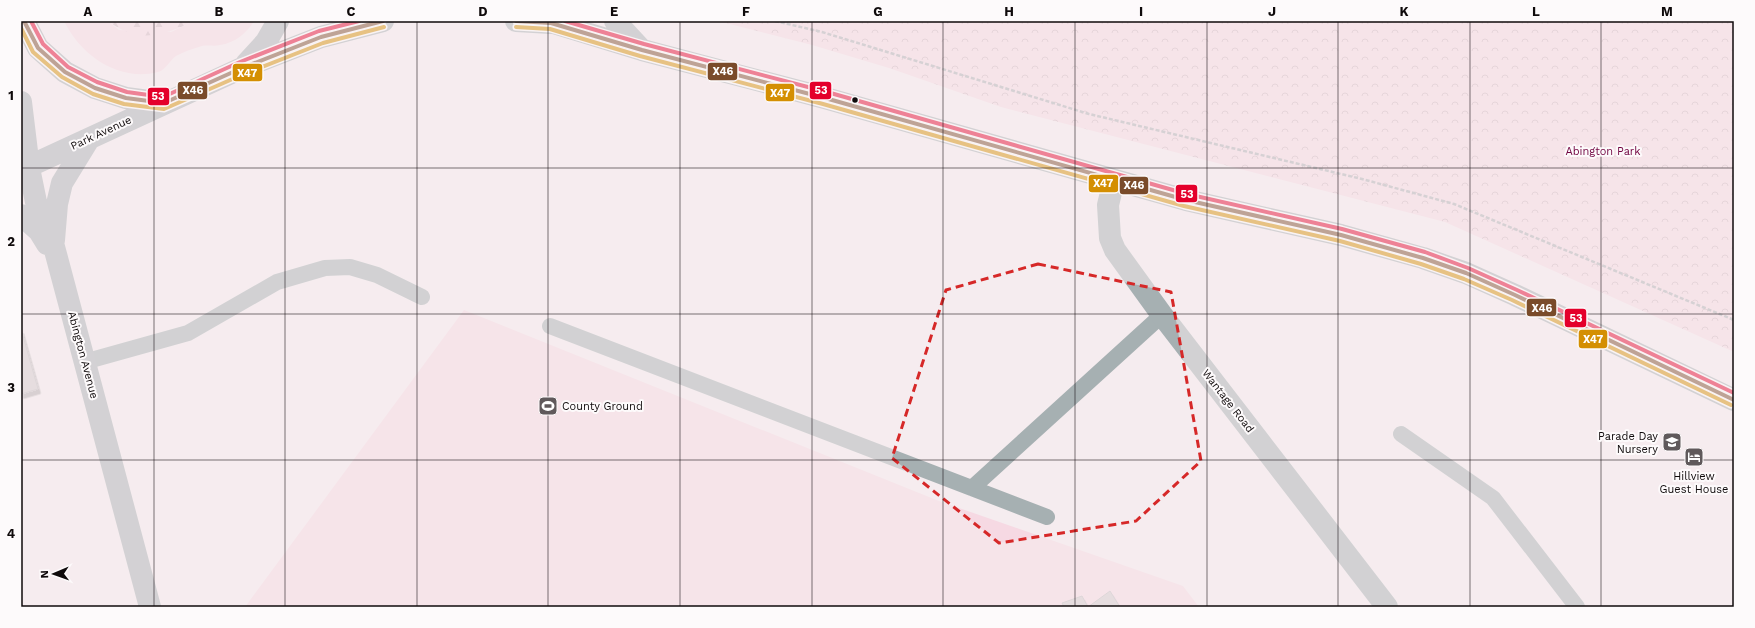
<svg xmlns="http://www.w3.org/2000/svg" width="1755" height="628" viewBox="0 0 1755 628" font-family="'Work Sans',sans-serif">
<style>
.green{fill:#f6d9e3}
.forest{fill:url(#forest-firs)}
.park{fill:url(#park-crowns)}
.building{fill:#d2cbcd;stroke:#c1bbbd;filter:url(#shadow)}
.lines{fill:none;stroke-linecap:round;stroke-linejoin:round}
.path{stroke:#afb0b3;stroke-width:2.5;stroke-dasharray:4 2;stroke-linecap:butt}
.service{stroke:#a6b0b2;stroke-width:16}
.minor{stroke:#a6b0b2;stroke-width:22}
.primary{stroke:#a9b0b3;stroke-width:22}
.bus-1-casing{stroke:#fdfafb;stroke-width:7}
.bus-2-casing{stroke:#fdfafb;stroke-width:7}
.bus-3-casing{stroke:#fdfafb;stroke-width:7}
.bus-1{stroke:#7a4b2a;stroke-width:4}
.bus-2{stroke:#d48f02;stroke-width:4}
.bus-3{stroke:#e4002b;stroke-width:4}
.marked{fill:none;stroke:#d62828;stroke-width:3;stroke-dasharray:8 5;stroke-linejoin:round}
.grid{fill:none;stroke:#0f0a0b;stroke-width:1;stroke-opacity:0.55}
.bus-dot{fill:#0f0a0b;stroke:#fdfafb;stroke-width:1.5}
.labels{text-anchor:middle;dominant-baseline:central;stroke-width:4;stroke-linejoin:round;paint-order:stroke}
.street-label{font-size:11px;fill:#0f0a0b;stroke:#fdfafb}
.park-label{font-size:11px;fill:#710441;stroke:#fdfafb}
.poi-label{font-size:11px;fill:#0f0a0b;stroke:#fdfafb;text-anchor:start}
.line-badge{stroke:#fdfafb;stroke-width:1.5}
.badge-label{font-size:11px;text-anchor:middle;font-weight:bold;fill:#fff}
.neatline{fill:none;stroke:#0f0a0b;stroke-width:1.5}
.grid-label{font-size:13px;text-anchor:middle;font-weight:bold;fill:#0f0a0b}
</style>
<defs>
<pattern id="forest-firs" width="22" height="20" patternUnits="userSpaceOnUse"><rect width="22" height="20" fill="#f6d9e3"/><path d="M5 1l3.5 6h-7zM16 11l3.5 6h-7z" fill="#d2b9c1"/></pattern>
<pattern id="park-crowns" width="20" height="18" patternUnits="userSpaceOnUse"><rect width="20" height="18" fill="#f6d9e3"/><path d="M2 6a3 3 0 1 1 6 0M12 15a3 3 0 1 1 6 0" fill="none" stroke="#d2b9c1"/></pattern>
<filter id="shadow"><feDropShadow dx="2.5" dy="4.5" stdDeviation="0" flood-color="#0004"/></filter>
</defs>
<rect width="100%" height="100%" fill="#f5ecef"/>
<path class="green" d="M 64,21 L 108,21 L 119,30 L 171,32 L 194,21 L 254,21 C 247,33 235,43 220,45 C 214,47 206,44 199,47 C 192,49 183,52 176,56 C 170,60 166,70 158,72 C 119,82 81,56 64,21 Z
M 464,310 L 939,501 L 1183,586 L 1199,607 L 245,607 Z"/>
<path class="forest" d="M 108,21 L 194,21 C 163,36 138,44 108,21 Z"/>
<path class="park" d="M 718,21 L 1734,21 L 1734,352 L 1445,222 L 1001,107 L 889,68 L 812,45 Z"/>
<path class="building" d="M 21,329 L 38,389 L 21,394 Z
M 1110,591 L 1120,607 L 1064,607 L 1062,603 L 1082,596 L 1088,607 Z"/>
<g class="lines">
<path class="path" d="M 775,21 L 822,32 L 1089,114 L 1362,179 L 1454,204 L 1734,320"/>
<path class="service" d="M 550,326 L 1047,517
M 84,362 L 188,333 L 277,282 L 325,268 L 350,267 L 377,275 L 422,297
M 1401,434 L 1493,498 L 1577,607
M 972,488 L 1162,315"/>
<path class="minor" d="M 1114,180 L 1108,205 L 1110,238 L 1115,250 L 1162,315 L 1387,607"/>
<path class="primary" d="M 24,21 L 38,48 L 65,72 L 95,88 L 126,98 L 164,103
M 516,21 L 551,23
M 547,21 L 642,50 L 825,98 L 1186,200 L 1341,235 L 1423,258 L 1466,273 L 1515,295 L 1734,400
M 615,21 L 641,49
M 246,64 L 266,42 L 278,21
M 21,102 L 29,168 L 36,202 L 53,243 L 150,607
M 21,170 L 242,68 L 321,37 L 383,21
M 21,215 L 39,231 L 47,244
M 54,240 L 57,204 L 62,183 L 89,139"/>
<g class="bus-1-casing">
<path id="bus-1" d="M 24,21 L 38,48 L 65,72 L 95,88 L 126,98 L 164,103 L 242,68 L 321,37 L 383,21
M 516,21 L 551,23 L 642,50 L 825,98 L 1186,200 L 1341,235 L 1423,258 L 1466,273 L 1515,295 L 1734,400"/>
</g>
<g class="bus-2-casing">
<path id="bus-2" d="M 516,27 L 550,29 L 640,56 L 823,104 L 1184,206 L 1340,241 L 1421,264 L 1464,279 L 1512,300 L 1731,405
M 21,28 L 33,52 L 62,77 L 93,94 L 124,104 L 164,109 L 244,74 L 323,43 L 384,27"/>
</g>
<g class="bus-3-casing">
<path id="bus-3" d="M 31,21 L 43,44 L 68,67 L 97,82 L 127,92 L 163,97 L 240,62 L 319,31 L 359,21
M 565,21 L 644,44 L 827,92 L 1187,194 L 1342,229 L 1425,252 L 1468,268 L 1517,290 L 1734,393"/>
</g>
<use href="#bus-1" class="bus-1"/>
<use href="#bus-2" class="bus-2"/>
<use href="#bus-3" class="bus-3"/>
</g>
<path d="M0 0H1755V628H0ZM 1038,264 L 1171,292 L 1201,461 L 1136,521 L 999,543 L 892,458 L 946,290 Z" fill="#f5ecef" fill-opacity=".55" fill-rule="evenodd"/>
<path class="marked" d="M 1038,264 L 1171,292 L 1201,461 L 1136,521 L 999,543 L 892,458 L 946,290 Z"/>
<path class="grid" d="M 154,21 L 154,607M 285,21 L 285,607M 417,21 L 417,607M 548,21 L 548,607M 680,21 L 680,607M 812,21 L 812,607M 943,21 L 943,607M 1075,21 L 1075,607M 1207,21 L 1207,607M 1338,21 L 1338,607M 1470,21 L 1470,607M 1601,21 L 1601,607M 21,168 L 1734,168M 21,314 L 1734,314M 21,460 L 1734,460"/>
<defs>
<g id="stadium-square" transform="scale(1)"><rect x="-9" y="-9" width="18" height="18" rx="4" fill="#60595b" stroke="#fdfafb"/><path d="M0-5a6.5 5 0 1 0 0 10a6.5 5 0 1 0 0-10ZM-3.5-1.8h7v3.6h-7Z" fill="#fff"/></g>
<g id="school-square" transform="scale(1)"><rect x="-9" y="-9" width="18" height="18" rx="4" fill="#60595b" stroke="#fdfafb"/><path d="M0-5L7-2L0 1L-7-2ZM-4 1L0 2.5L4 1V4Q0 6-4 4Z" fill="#fff"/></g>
<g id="hotel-square" transform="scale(1)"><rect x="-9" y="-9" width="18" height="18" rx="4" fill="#60595b" stroke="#fdfafb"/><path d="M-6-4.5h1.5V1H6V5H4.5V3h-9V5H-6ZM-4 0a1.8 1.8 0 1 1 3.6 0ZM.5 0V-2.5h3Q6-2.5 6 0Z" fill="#fff"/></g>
</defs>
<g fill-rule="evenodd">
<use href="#stadium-square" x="548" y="406"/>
<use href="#school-square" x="1672" y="442"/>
<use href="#hotel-square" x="1694" y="457"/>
</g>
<circle class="bus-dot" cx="855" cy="100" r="3.5"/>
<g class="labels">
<g class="street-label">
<text transform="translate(101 133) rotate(-25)">Park Avenue</text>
<text transform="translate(83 355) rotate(75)">Abington Avenue</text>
<text transform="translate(1228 401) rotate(52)">Wantage Road</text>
</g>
<g class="park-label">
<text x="1603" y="151">Abington Park</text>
</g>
<g class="poi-label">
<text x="562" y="406">County Ground</text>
<text x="1658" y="436" text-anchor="end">Parade Day<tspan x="1658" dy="13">Nursery</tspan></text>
<text x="1694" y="476" text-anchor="middle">Hillview<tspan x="1694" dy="13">Guest House</tspan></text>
</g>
</g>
<g class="line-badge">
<rect x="707" y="62" width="31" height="19" rx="4" fill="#7a4b2a"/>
<rect x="232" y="63" width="31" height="19" rx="4" fill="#d48f02"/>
<rect x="177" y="81" width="31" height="19" rx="4" fill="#7a4b2a"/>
<rect x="809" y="81" width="23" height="19" rx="4" fill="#e4002b"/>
<rect x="765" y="83" width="30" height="19" rx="4" fill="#d48f02"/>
<rect x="147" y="87" width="23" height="19" rx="4" fill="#e4002b"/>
<rect x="1088" y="174" width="31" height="19" rx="4" fill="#d48f02"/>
<rect x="1119" y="176" width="30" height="19" rx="4" fill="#7a4b2a"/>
<rect x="1175" y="184" width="23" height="19" rx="4" fill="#e4002b"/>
<rect x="1526" y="298" width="31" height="19" rx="4" fill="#7a4b2a"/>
<rect x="1564" y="308" width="23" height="20" rx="4" fill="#e4002b"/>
<rect x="1578" y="329" width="30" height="20" rx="4" fill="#d48f02"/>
</g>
<g class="badge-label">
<text x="723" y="75">X46</text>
<text x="247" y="77">X47</text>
<text x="193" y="94">X46</text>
<text x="821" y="94">53</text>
<text x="780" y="97">X47</text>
<text x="158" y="100">53</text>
<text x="1103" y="187">X47</text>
<text x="1134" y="189">X46</text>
<text x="1187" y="198">53</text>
<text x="1542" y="312">X46</text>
<text x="1576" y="322">53</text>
<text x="1593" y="343">X47</text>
</g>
<rect width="1755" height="628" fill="none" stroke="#fdfafb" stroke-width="44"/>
<g transform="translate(54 574) rotate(268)" stroke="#fdfafb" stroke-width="3" paint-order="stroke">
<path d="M0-3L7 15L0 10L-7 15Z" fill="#0f0a0b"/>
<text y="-6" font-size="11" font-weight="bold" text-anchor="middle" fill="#0f0a0b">N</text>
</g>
<rect x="22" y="22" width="1711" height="584" class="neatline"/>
<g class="grid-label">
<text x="88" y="16">A</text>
<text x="219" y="16">B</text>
<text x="351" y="16">C</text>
<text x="483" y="16">D</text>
<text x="614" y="16">E</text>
<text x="746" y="16">F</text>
<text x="878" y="16">G</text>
<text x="1009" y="16">H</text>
<text x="1141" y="16">I</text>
<text x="1272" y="16">J</text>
<text x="1404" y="16">K</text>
<text x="1536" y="16">L</text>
<text x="1667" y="16">M</text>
<text x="11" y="100">1</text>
<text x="11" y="246">2</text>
<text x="11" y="392">3</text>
<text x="11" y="538">4</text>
</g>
</svg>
